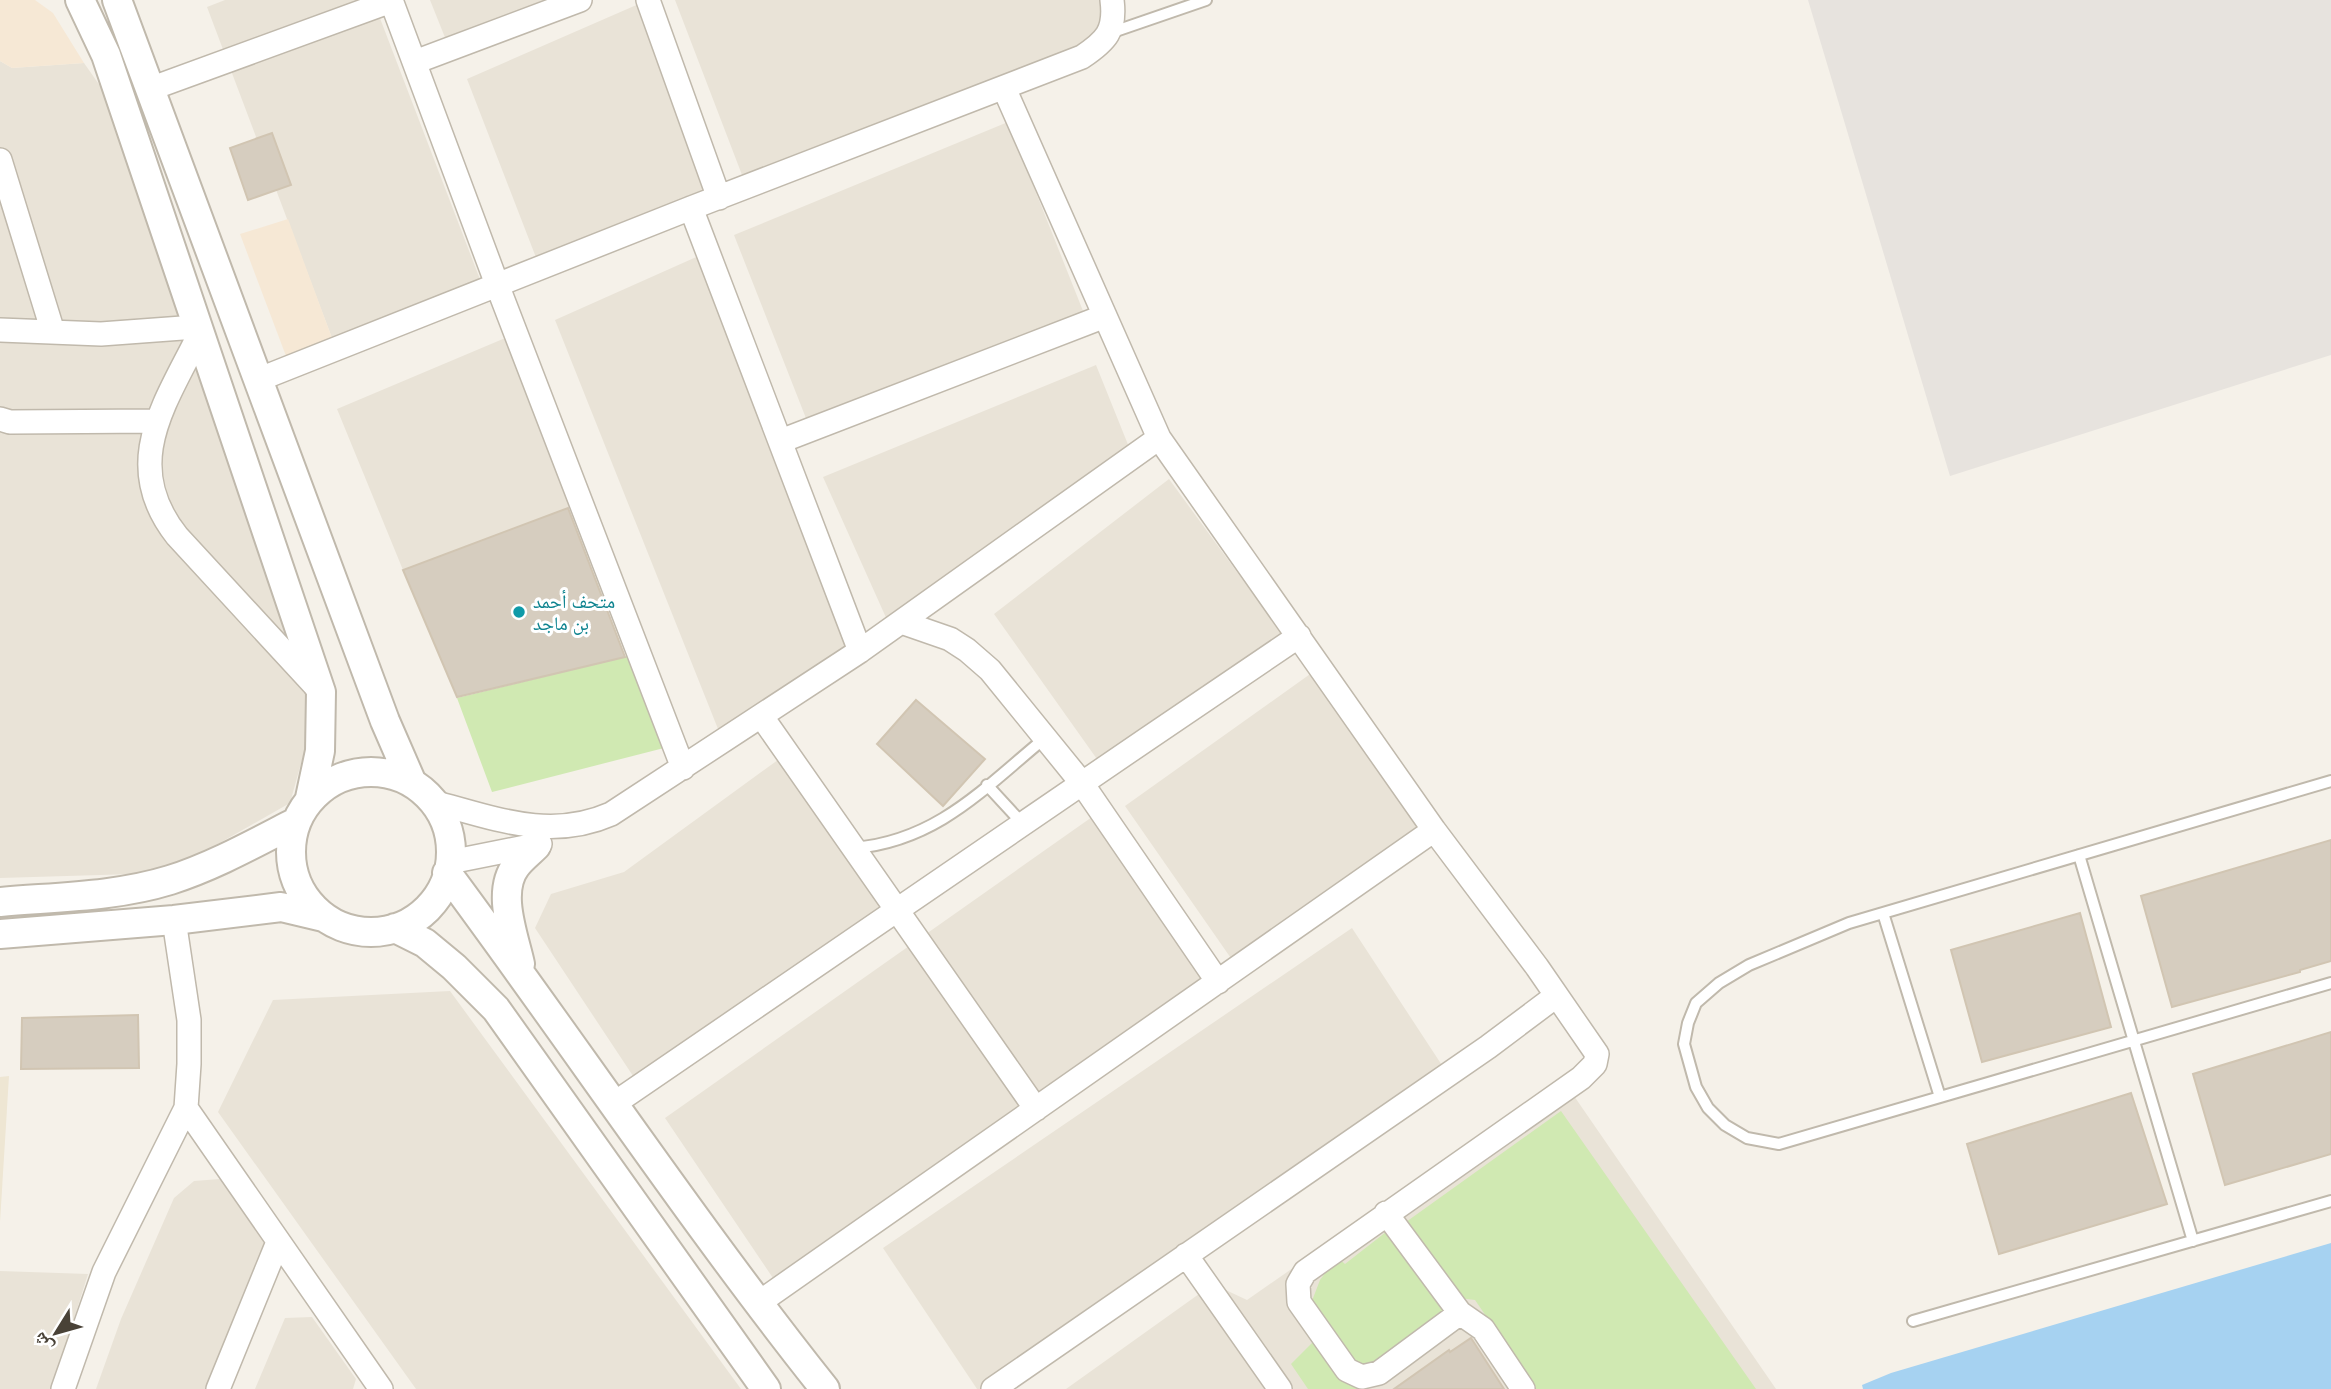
<svg xmlns="http://www.w3.org/2000/svg" width="2331" height="1389" viewBox="0 0 2331 1389" font-family="Poppins,'Noto Naskh Arabic',sans-serif">
<style>
.residential{fill:#e9e3d7}
.commercial{fill:#f6e8d5}
.industrial{fill:#e7e3de}
.education{fill:#eee6d3}
.green{fill:#d0e9b2}
.water{fill:#a6d2f1}
.building{fill:#d6cdbf;stroke:#d1c5b2;stroke-width:2}
.lines{fill:none;stroke-linecap:round;stroke-linejoin:round}
.service-casing{stroke:#c0b9ac;stroke-width:14}
.minor-casing{stroke:#c0b9ac;stroke-width:26}
.tertiary-casing{stroke:#c0b9ac;stroke-width:32}
.service{stroke:#fff;stroke-width:10}
.minor{stroke:#fff;stroke-width:23}
.tertiary{stroke:#fff;stroke-width:28}
.culture-dot{fill:#0f9aa8;stroke:#fff;stroke-width:2.5}
.labels{text-anchor:middle;dominant-baseline:central;stroke-width:6;stroke-linejoin:round;paint-order:stroke}
.culture-label{font-size:19px;fill:#0d838f;stroke:#fff;text-anchor:start}
</style>
<rect width="100%" height="100%" fill="#f5f1e9"/>
<path class="residential" d="M 225,0 L 373,0 L 481,282 L 332,338 L 207,7 Z
M 430,0 L 581,0 L 450,50 Z
M 675,0 L 1100,0 L 1117,43 L 747,188 Z
M 641,3 L 723,199 L 542,273 L 467,79 Z
M 0,61 L 12,68 L 84,63 L 124,120 L 327,670 L 290,803 L 167,873 L 0,878 Z
M 1008,122 L 1087,321 L 811,431 L 734,235 Z
M 703,254 L 862,655 L 726,749 L 555,320 Z
M 510,336 L 574,506 L 403,570 L 337,409 Z
M 1096,365 L 1133,457 L 892,631 L 823,477 Z
M 1169,479 L 1288,642 L 1109,776 L 994,614 Z
M 1313,672 L 1428,832 L 1235,964 L 1125,806 Z
M 782,757 L 890,914 L 641,1088 L 535,928 L 551,894 L 624,872 Z
M 1092,817 L 1209,984 L 777,1284 L 665,1118 Z
M 1352,928 L 1451,1079 L 1005,1389 L 977,1389 L 883,1248 Z
M 450,991 L 741,1389 L 416,1389 L 218,1112 L 273,1000 Z
M 1563,1080 L 1776,1389 L 1066,1389 L 1213,1284 L 1247,1300 Z
M 220,1179 L 242,1198 L 268,1239 L 218,1389 L 96,1389 L 121,1319 L 174,1198 L 194,1181 Z
M 0,1271 L 88,1274 L 52,1389 L 0,1389 Z
M 312,1317 L 356,1379 L 353,1389 L 255,1389 L 285,1318 Z"/>
<path class="commercial" d="M 0,0 L 35,0 L 53,13 L 84,63 L 12,68 L 0,61 Z
M 288,219 L 332,338 L 286,356 L 240,234 Z"/>
<path class="industrial" d="M 1808,0 L 2331,0 L 2331,355 L 1950,476 Z"/>
<path class="education" d="M 9,1076 L 0,1222 L 0,1077 Z"/>
<path class="green" d="M 633,655 L 664,748 L 492,792 L 457,698 Z
M 1561,1111 L 1756,1389 L 1536,1389 L 1475,1300 L 1459,1298 L 1406,1222 Z
M 1386,1232 L 1445,1314 L 1394,1369 L 1368,1389 L 1308,1389 L 1291,1364 L 1324,1331 L 1310,1306 L 1320,1280 L 1337,1257 L 1345,1264 Z"/>
<path class="water" d="M 2331,1243 L 2331,1389 L 1863,1389 L 1862,1385 L 1891,1373 Z"/>
<path class="building" d="M 272,133 L 291,185 L 248,200 L 230,148 Z
M 568,508 L 625,657 L 457,697 L 403,570 Z
M 916,700 L 985,759 L 943,806 L 877,744 Z
M 2331,840 L 2331,961 L 2300,970 L 2300,972 L 2172,1007 L 2141,896 Z
M 2080,913 L 2111,1027 L 1982,1062 L 1951,950 Z
M 138,1015 L 139,1068 L 21,1069 L 22,1018 Z
M 2331,1032 L 2331,1154 L 2225,1185 L 2193,1074 Z
M 2131,1093 L 2167,1204 L 1999,1254 L 1967,1144 Z
M 1471,1338 L 1504,1389 L 1394,1389 L 1449,1350 L 1450,1352 Z"/>
<g class="lines">
<g class="service-casing">
<path id="service" d="M 1110,33 L 1206,0
M 2331,781 L 1849,923 L 1749,965 L 1719,983 L 1696,1003 L 1688,1023 L 1684,1044 L 1696,1087 L 1708,1108 L 1725,1125 L 1747,1138 L 1779,1144 L 2331,983
M 987,785 L 1022,823
M 854,848 C 937,841 984,788 1045,738
M 2079,855 L 2193,1241
M 1883,913 L 1940,1097
M 1913,1321 L 2331,1201"/>
</g>
<g class="minor-casing">
<path id="minor" d="M 391,0 L 498,287 L 683,768
M 648,0 L 719,198
M 415,62 L 580,0
M 1004,88 L 1159,438 L 1434,830 L 1537,967 L 1597,1054 L 1595,1064 L 1581,1078 L 1305,1272 L 1298,1284 L 1299,1302 L 1347,1370 L 1362,1377 L 1379,1373 L 1460,1313
M 150,89 L 391,1
M 0,160 L 53,332
M 691,208 L 860,651
M 0,330 L 101,334 L 196,327
M 199,335 C 165,404 120,464 177,536 L 319,690
M 260,379 L 691,208 L 1082,57 C 1106,41 1116,31 1112,0
M 0,419 L 10,422 L 157,421
M 781,441 L 1105,316
M 901,622 L 950,639 L 967,650 L 990,670 L 1081,782 L 1218,982
M 762,717 L 1036,1109
M 433,802 C 494,818 550,841 611,814 L 860,651 L 1159,438
M 450,862 L 540,844
M 615,1103 C 844,948 1070,790 1299,636
M 186,1108 L 381,1389
M 1386,1213 L 1460,1313 L 1483,1329 L 1523,1389
M 1186,1255 L 1280,1389
M 757,1304 L 1434,830
M 63,1389 L 104,1272 L 186,1108 L 189,1064 L 189,1020 L 174,920
M 218,1389 L 278,1242
M 993,1389 L 1488,1047 L 1556,996"/>
</g>
<g class="tertiary-casing">
<path id="tertiary" d="M 80,0 L 106,55 L 321,692 L 320,751 L 310,798
M 117,0 L 385,721 L 412,783
M291 852a80 80 0 1 1 160 0a80 80 0 1 1-160 0Z
M 447,873 C 574,1044 692,1222 825,1389
M 0,902 C 56,897 115,897 170,880 C 214,866 255,843 296,822
M 395,928 L 425,943 L 454,967 L 496,1009 L 766,1389
M 0,934 L 174,920 L 281,907 L 323,917
M 520,964 C 514,936 496,892 516,866 C 521,859 529,853 536,846"/>
</g>
<use href="#service" class="service"/>
<use href="#minor" class="minor"/>
<use href="#tertiary" class="tertiary"/>
</g>
<circle class="culture-dot" cx="519" cy="612" r="7"/>
<g class="labels">
<g class="culture-label">
<text x="533" y="601">متحف أحمد<tspan x="533" dy="22">بن ماجد</tspan></text>
</g>
</g>
<g transform="translate(56 1333) rotate(233)" stroke="#ffffff" stroke-width="5" paint-order="stroke">
<path d="M0-5L12 26L0 18L-12 26Z" fill="#494237"/>
<text y="-10" font-size="19" font-weight="bold" text-anchor="middle" fill="#494237">ش</text>
</g>
</svg>
